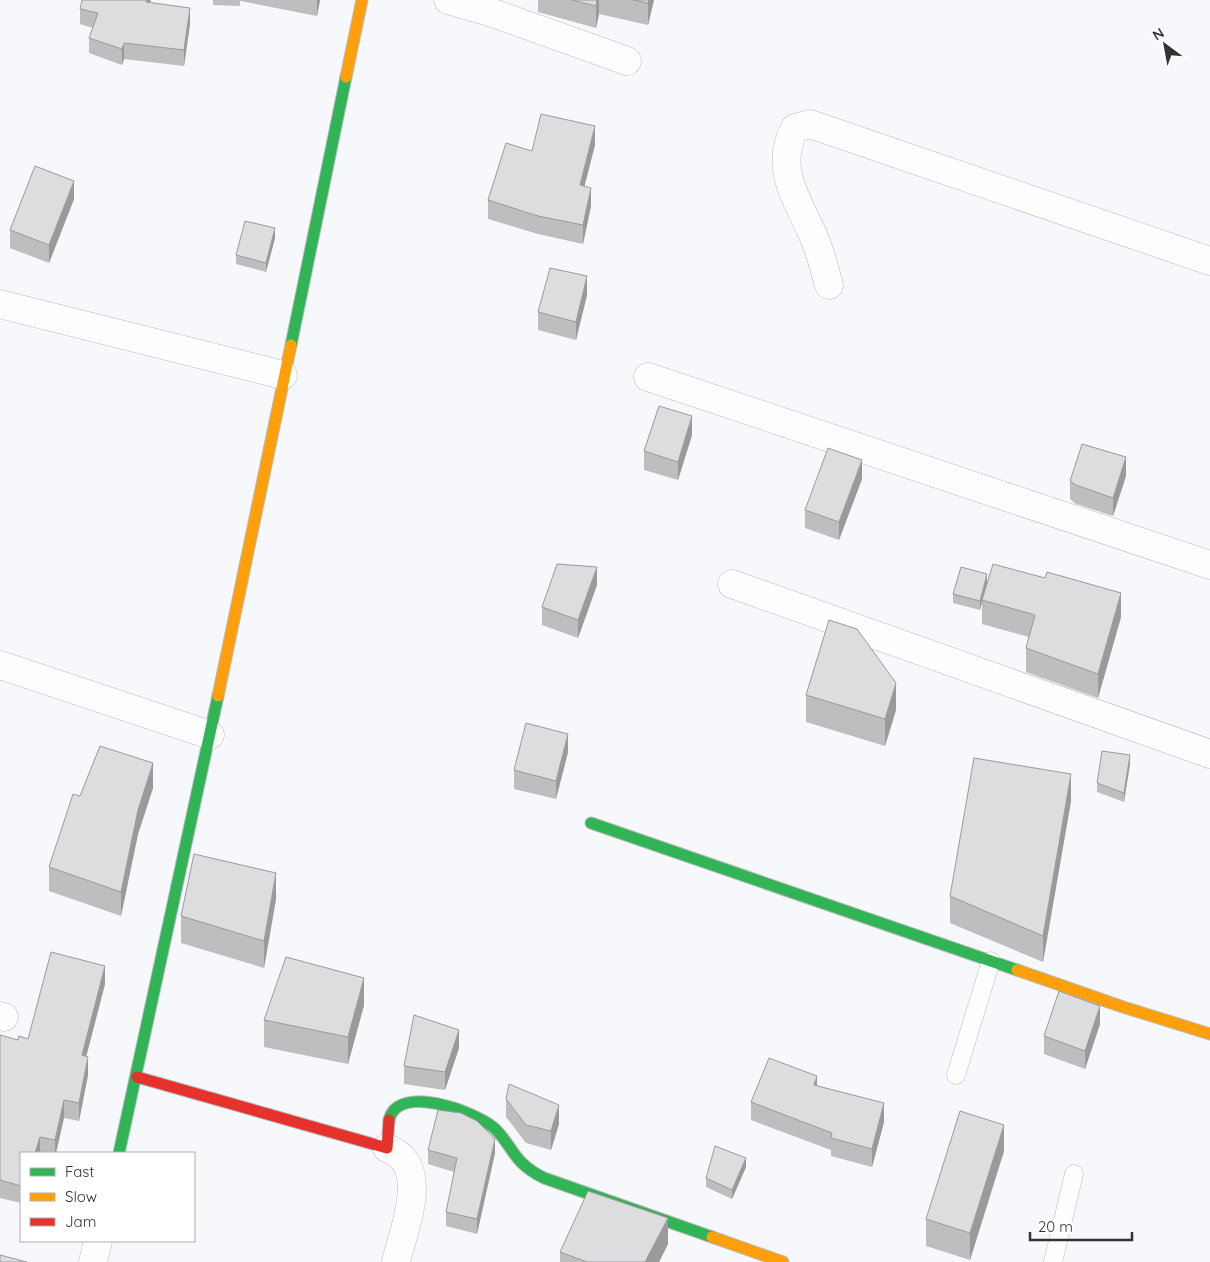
<svg xmlns="http://www.w3.org/2000/svg" width="1210" height="1262" viewBox="0 0 1210 1262" font-family="Quicksand,sans-serif">
<style>
.lines{fill:none;stroke-linecap:round;stroke-linejoin:round}
.lane-casing{stroke:#babbbe;stroke-width:19}
.street-casing{stroke:#babbbe;stroke-width:29}
.fast-casing{stroke:#babbbe;stroke-width:13}
.slow-casing{stroke:#babbbe;stroke-width:13}
.jam-casing{stroke:#babbbe;stroke-width:13}
.lane{stroke:#fefeff;stroke-width:18}
.street{stroke:#fefeff;stroke-width:28}
.fast{stroke:#30b455;stroke-width:11}
.slow{stroke:#ff9f0a;stroke-width:11}
.jam{stroke:#e5322d;stroke-width:11}
.wall{fill:#bebdbf}
.shaded-wall{fill:#9b9a9b}
.building{fill:#dddcde;stroke:#9b9a9b}
</style>
<rect width="100%" height="100%" fill="#f6f8fc"/>
<g class="lines">
<g class="lane-casing">
<path id="lane" d="M 956,1075 L 991,961
M 1053,1262 L 1074,1174"/>
</g>
<g class="street-casing">
<path id="street" d="M 448,0 L 490,12 L 627,61
M 829,285 C 824,268 820,249 812,233 C 796,197 774,167 795,128 L 810,124 L 1210,261
M 0,304 L 283,375
M 648,377 L 1210,565
M 732,584 L 1210,754
M 0,665 L 210,735
M 0,1016 L 4,1017
M 387,1148 C 432,1166 404,1227 396,1262
M 93,1262 L 98,1241"/>
</g>
<g class="fast-casing">
<path id="fast" d="M 291,345 L 346,77
M 591,823 L 1017,970
M 389,1120 C 398,1083 473,1111 493,1127 C 505,1137 511,1152 522,1163 C 528,1169 536,1174 544,1178 L 712,1237
M 119,1153 L 218,696"/>
</g>
<g class="slow-casing">
<path id="slow" d="M 346,77 L 362,0
M 218,696 L 291,345
M 1017,970 L 1123,1007 L 1210,1034
M 712,1237 L 783,1262"/>
</g>
<g class="jam-casing">
<path id="jam" d="M 137,1077 L 387,1148 L 389,1120"/>
</g>
<use href="#lane" class="lane"/>
<use href="#street" class="street"/>
<use href="#fast" class="fast"/>
<use href="#slow" class="slow"/>
<use href="#jam" class="jam"/>
</g>
<path class="wall" d="M 213,0 L 320,0 L 317,16 L 240,1 L 240,6 L 213,5 Z
M 538,0 L 654,0 L 648,25 L 599,14 L 596,28 L 538,12 Z
M 150,3 L 190,24 L 184,66 L 124,59 L 122,65 L 89,53 L 89,38 L 93,28 L 80,24 L 80,9 Z
M 595,145 L 584,186 L 591,206 L 583,244 L 538,234 L 488,219 L 488,200 L 532,151 Z
M 74,199 L 49,263 L 10,248 L 10,230 Z
M 275,238 L 266,272 L 236,264 L 236,255 Z
M 587,295 L 576,340 L 538,330 L 538,312 Z
M 692,435 L 678,480 L 644,470 L 644,451 Z
M 1126,476 L 1113,516 L 1076,504 L 1070,499 L 1070,481 Z
M 862,479 L 839,540 L 805,528 L 805,510 Z
M 987,583 L 1121,617 L 1098,698 L 1026,672 L 1026,648 L 1029,637 L 982,624 L 982,601 L 980,610 L 953,603 L 953,594 Z
M 597,585 L 578,638 L 542,625 L 542,607 Z
M 806,695 L 896,710 L 885,746 L 806,722 Z
M 568,752 L 556,799 L 514,789 L 514,770 Z
M 1130,764 L 1124,802 L 1097,792 L 1097,783 Z
M 153,788 L 138,834 L 121,916 L 49,891 L 49,867 L 80,796 Z
M 1071,801 L 1043,962 L 950,923 L 950,896 Z
M 276,899 L 264,968 L 181,943 L 181,916 Z
M 105,984 L 86,1056 L 88,1075 L 79,1121 L 64,1118 L 56,1153 L 21,1153 L 21,1203 L 0,1198 L 0,1035 L 18,1040 L 28,1039 Z
M 364,1005 L 348,1064 L 264,1047 L 264,1020 Z
M 1100,1024 L 1085,1069 L 1044,1054 L 1044,1036 Z
M 459,1048 L 445,1090 L 404,1084 L 404,1066 Z
M 817,1086 L 884,1122 L 872,1167 L 831,1156 L 831,1150 L 751,1120 L 751,1102 Z
M 506,1099 L 559,1124 L 551,1150 L 526,1143 L 506,1117 Z
M 428,1150 L 495,1153 L 477,1234 L 446,1226 L 446,1212 L 454,1172 L 428,1164 Z
M 1004,1151 L 970,1260 L 926,1246 L 926,1219 Z
M 746,1167 L 732,1199 L 706,1187 L 706,1178 Z
M 668,1244 L 659,1262 L 560,1262 L 560,1252 Z"/>
<path class="shaded-wall" d="M 147,0 L 151,0 L 146,18 L 146,2 Z
M 317,0 L 320,0 L 317,16 Z
M 597,0 L 599,0 L 599,14 L 596,28 L 596,6 Z
M 649,0 L 654,0 L 648,25 L 648,3 Z
M 190,8 L 190,24 L 184,66 L 184,50 Z
M 124,43 L 124,59 L 122,65 L 122,49 Z
M 595,126 L 595,145 L 580,204 L 580,185 Z
M 74,181 L 74,199 L 49,263 L 49,245 Z
M 591,188 L 591,206 L 583,244 L 583,225 Z
M 275,228 L 275,238 L 266,272 L 266,263 Z
M 587,276 L 587,295 L 576,340 L 576,322 Z
M 692,416 L 692,435 L 678,480 L 678,462 Z
M 1126,457 L 1126,476 L 1113,516 L 1113,498 Z
M 862,460 L 862,479 L 839,540 L 839,522 Z
M 597,567 L 597,585 L 578,638 L 578,620 Z
M 987,574 L 987,583 L 980,610 L 980,601 Z
M 1121,593 L 1121,617 L 1098,698 L 1098,674 Z
M 896,683 L 896,710 L 885,746 L 885,719 Z
M 568,734 L 568,752 L 556,799 L 556,781 Z
M 1130,755 L 1130,764 L 1124,802 L 1124,793 Z
M 153,763 L 153,788 L 138,834 L 121,916 L 121,892 L 138,810 Z
M 1071,774 L 1071,801 L 1043,962 L 1043,936 Z
M 276,873 L 276,899 L 264,968 L 264,941 Z
M 105,966 L 105,984 L 82,1073 L 82,1055 Z
M 364,978 L 364,1005 L 348,1064 L 348,1037 Z
M 1100,1006 L 1100,1024 L 1085,1069 L 1085,1051 Z
M 459,1030 L 459,1048 L 445,1090 L 445,1072 Z
M 88,1057 L 88,1075 L 79,1121 L 79,1103 Z
M 817,1076 L 817,1095 L 814,1085 Z
M 64,1100 L 64,1118 L 56,1153 L 55,1153 L 55,1140 Z
M 884,1103 L 884,1122 L 872,1167 L 872,1149 Z
M 559,1105 L 559,1124 L 551,1150 L 551,1131 Z
M 1004,1125 L 1004,1151 L 970,1260 L 970,1233 Z
M 40,1137 L 40,1153 L 35,1153 Z
M 495,1139 L 495,1153 L 477,1234 L 477,1219 Z
M 746,1158 L 746,1167 L 732,1199 L 732,1190 Z
M 668,1218 L 668,1244 L 659,1262 L 645,1262 Z"/>
<path class="building" d="M 82,0 L 147,0 L 146,2 L 190,8 L 184,50 L 124,43 L 122,49 L 89,38 L 98,13 L 80,9 Z
M 572,0 L 597,0 L 596,6 Z
M 633,0 L 649,0 L 648,3 Z
M 541,114 L 595,126 L 580,185 L 591,188 L 583,225 L 538,216 L 488,200 L 506,143 L 532,151 Z
M 35,166 L 74,181 L 49,245 L 10,230 Z
M 245,221 L 275,228 L 266,263 L 236,255 Z
M 550,268 L 587,276 L 576,322 L 538,312 Z
M 659,406 L 692,416 L 678,462 L 644,451 Z
M 1082,444 L 1126,457 L 1113,498 L 1076,485 L 1070,481 Z
M 828,448 L 862,460 L 839,522 L 805,510 Z
M 557,564 L 597,567 L 578,620 L 542,607 Z
M 993,564 L 1045,578 L 1047,572 L 1121,593 L 1098,674 L 1026,648 L 1035,615 L 982,600 Z
M 961,567 L 987,574 L 980,601 L 953,594 Z
M 829,620 L 857,629 L 896,683 L 885,719 L 806,695 Z
M 526,723 L 568,734 L 556,781 L 514,770 Z
M 100,746 L 153,763 L 138,810 L 121,892 L 49,867 L 73,794 L 80,796 Z
M 1102,751 L 1130,755 L 1124,793 L 1097,783 Z
M 974,758 L 1071,774 L 1043,936 L 950,896 Z
M 194,854 L 276,873 L 264,941 L 181,916 Z
M 51,952 L 105,966 L 82,1055 L 88,1057 L 79,1103 L 64,1100 L 55,1140 L 40,1137 L 35,1153 L 21,1153 L 21,1186 L 0,1180 L 0,1035 L 18,1040 L 19,1036 L 28,1039 Z
M 286,957 L 364,978 L 348,1037 L 264,1020 Z
M 1059,991 L 1100,1006 L 1085,1051 L 1044,1036 Z
M 414,1015 L 459,1030 L 445,1072 L 404,1066 Z
M 769,1058 L 817,1076 L 814,1085 L 884,1103 L 872,1149 L 831,1138 L 832,1133 L 751,1102 Z
M 509,1084 L 559,1105 L 551,1131 L 526,1125 L 506,1099 Z
M 438,1110 L 461,1113 L 477,1121 L 495,1139 L 477,1219 L 446,1212 L 457,1158 L 428,1150 Z
M 960,1111 L 1004,1125 L 970,1233 L 926,1219 Z
M 715,1146 L 746,1158 L 732,1190 L 706,1178 Z
M 588,1191 L 668,1218 L 645,1262 L 587,1262 L 560,1252 Z
M 0,1255 L 27,1262 L 0,1262 Z"/>
<rect x="20" y="1152" width="175" height="90" fill="#ffffff" stroke="#adadaf"/>
<rect x="30" y="1168" width="25" height="8" fill="#30b455" stroke="#adadaf"/>
<text x="65" y="1177" font-size="15" fill="#323336">Fast</text>
<rect x="30" y="1193" width="25" height="8" fill="#ff9f0a" stroke="#adadaf"/>
<text x="65" y="1202" font-size="15" fill="#323336">Slow</text>
<rect x="30" y="1218" width="25" height="8" fill="#e5322d" stroke="#adadaf"/>
<text x="65" y="1227" font-size="15" fill="#323336">Jam</text>
<g transform="translate(1165 45) rotate(328)" stroke="#ffffff" stroke-width="4" paint-order="stroke">
<path d="M0-4L9 19L0 12L-9 19Z" fill="#323336"/>
<text y="-8" font-size="14" font-weight="bold" text-anchor="middle" fill="#323336">N</text>
</g>
<path d="M1030 1232v8h102v-8" fill="none" stroke="#323336" stroke-width="2.5"/>
<text x="1038" y="1232" font-size="15" fill="#323336" stroke="#ffffff" stroke-width="4" paint-order="stroke">20 m</text>
</svg>
